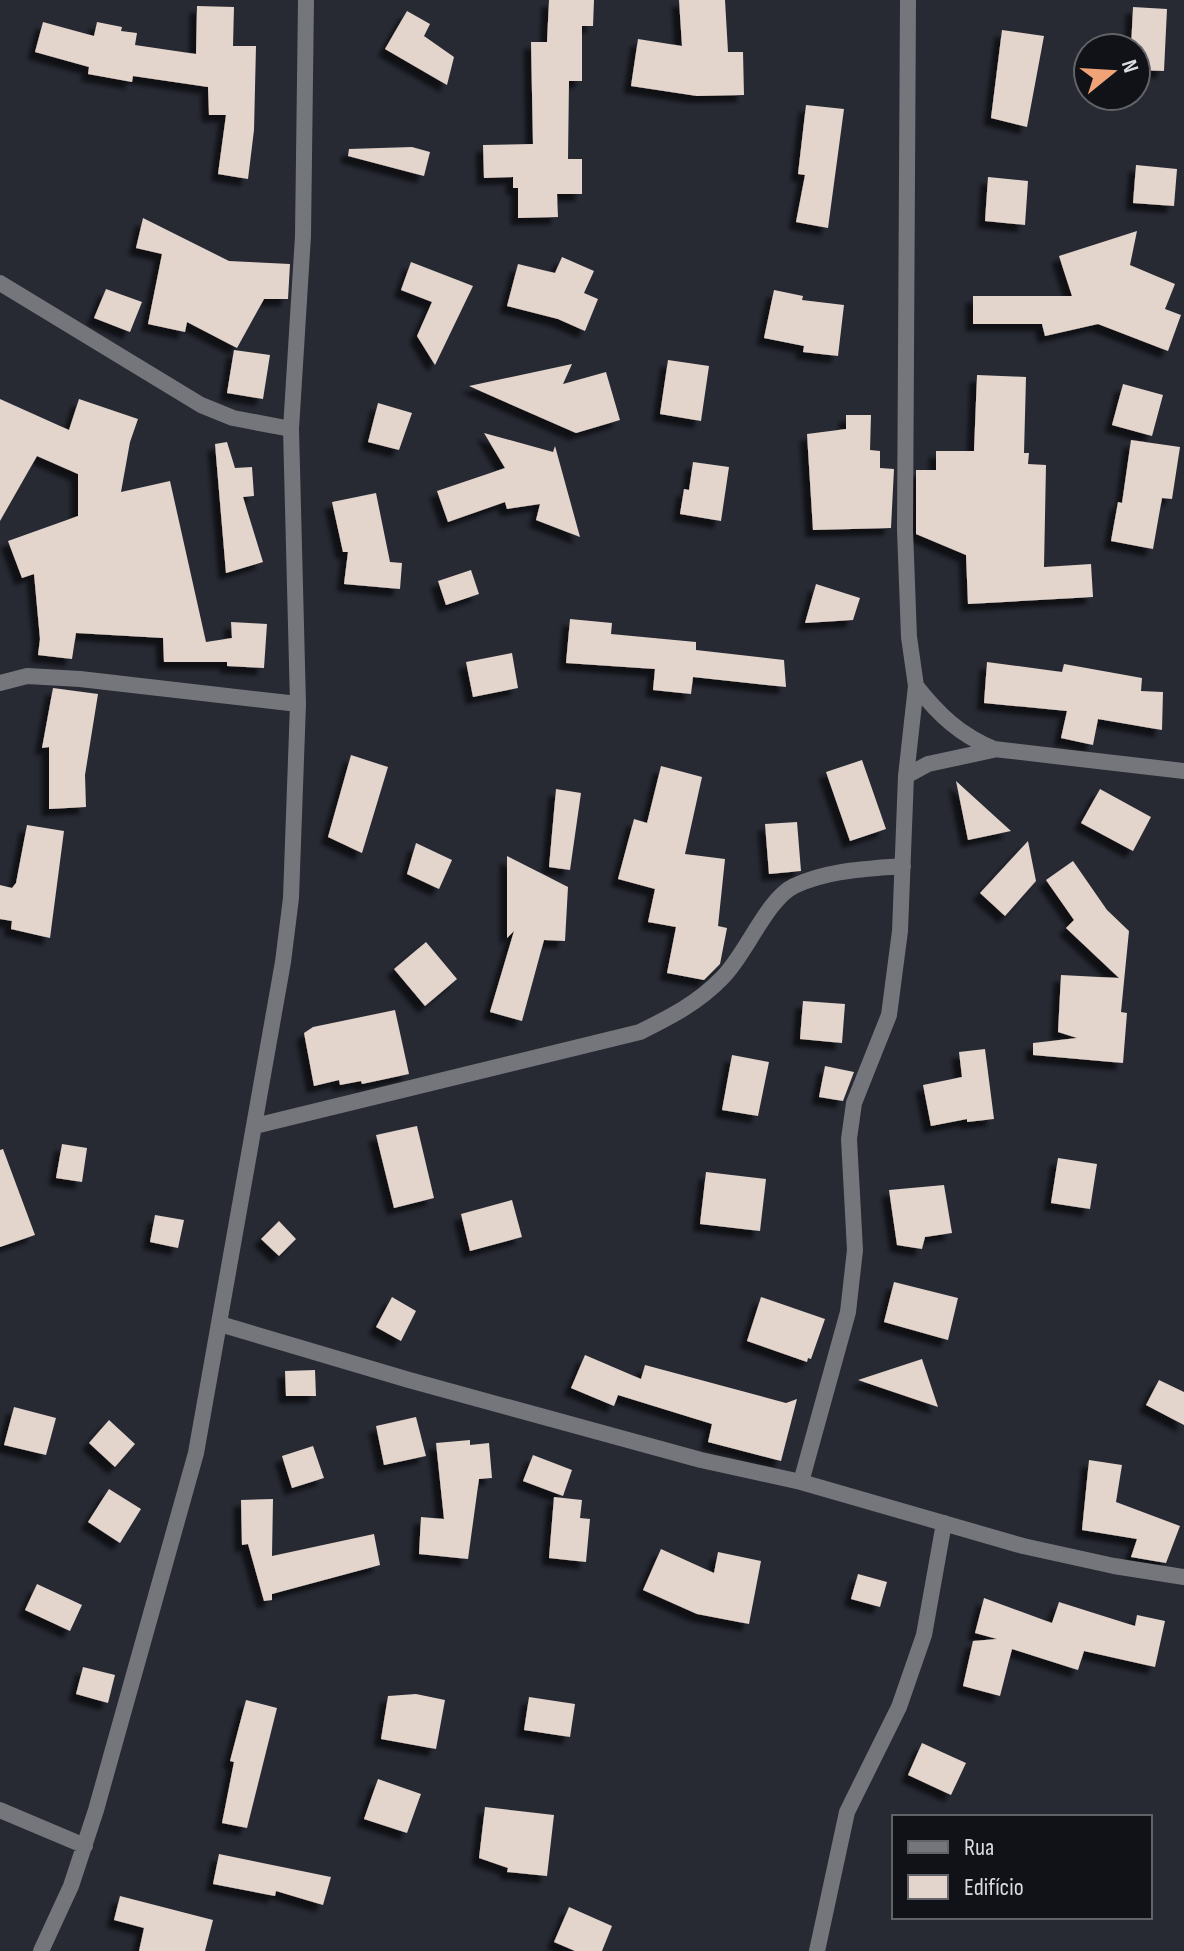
<svg xmlns="http://www.w3.org/2000/svg" width="1184" height="1951" viewBox="0 0 1184 1951" font-family="'Sofia Sans Condensed',sans-serif">
<style>
.building{fill:#e3d4cc;filter:url(#shadow)}
.lines{fill:none;stroke-linecap:round;stroke-linejoin:round}
.minor{stroke:#74767b;stroke-width:16}
</style>
<defs>
<filter id="shadow"><feDropShadow dx="-7" dy="7" stdDeviation="2" flood-color="#0009"/></filter>
</defs>
<rect width="100%" height="100%" fill="#272933"/>
<path class="building" d="M 549,0 L 594,0 L 593,26 L 582,26 L 582,81 L 569,81 L 568,159 L 582,159 L 582,194 L 557,194 L 558,217 L 518,218 L 518,188 L 513,188 L 513,177 L 484,178 L 483,145 L 533,144 L 531,42 L 547,42 Z
M 679,0 L 725,0 L 728,52 L 743,52 L 744,95 L 697,96 L 631,86 L 638,39 L 682,46 Z
M 197,6 L 234,7 L 233,46 L 256,46 L 254,130 L 248,179 L 218,174 L 226,115 L 209,115 L 208,87 L 133,76 L 132,82 L 88,74 L 89,67 L 35,52 L 43,22 L 94,36 L 97,22 L 122,27 L 121,31 L 137,33 L 135,45 L 196,54 Z
M 1133,7 L 1167,9 L 1164,71 L 1136,70 L 1136,48 L 1131,48 Z
M 407,11 L 430,24 L 424,36 L 454,57 L 447,85 L 385,49 Z
M 1002,30 L 1044,36 L 1027,127 L 991,118 Z
M 806,105 L 844,109 L 828,228 L 796,222 L 805,175 L 798,174 Z
M 412,147 L 430,152 L 424,176 L 348,156 L 349,149 Z
M 1136,165 L 1177,169 L 1174,206 L 1133,203 Z
M 988,177 L 1028,181 L 1025,225 L 985,221 Z
M 143,218 L 229,261 L 290,264 L 288,299 L 264,299 L 237,348 L 187,322 L 185,332 L 148,324 L 162,254 L 136,248 Z
M 1137,231 L 1130,265 L 1175,284 L 1165,309 L 1181,315 L 1168,351 L 1098,324 L 1045,336 L 1042,324 L 973,324 L 973,296 L 1072,296 L 1059,256 Z
M 562,257 L 594,271 L 584,293 L 598,299 L 585,331 L 558,319 L 507,306 L 518,264 L 555,273 Z
M 411,262 L 473,286 L 435,365 L 417,336 L 432,302 L 401,290 Z
M 106,289 L 142,302 L 130,332 L 94,318 Z
M 774,290 L 803,296 L 802,300 L 844,305 L 838,356 L 803,352 L 804,346 L 764,338 Z
M 234,350 L 270,355 L 263,399 L 227,393 Z
M 668,360 L 709,366 L 701,421 L 660,414 Z
M 572,364 L 563,384 L 606,372 L 620,420 L 576,433 L 469,386 Z
M 977,375 L 1026,377 L 1024,453 L 1029,453 L 1028,464 L 1046,465 L 1044,567 L 1091,564 L 1093,597 L 968,604 L 966,555 L 916,534 L 916,470 L 936,470 L 936,451 L 974,451 Z
M 1123,384 L 1163,395 L 1152,436 L 1112,425 Z
M 0,399 L 69,430 L 79,399 L 138,419 L 130,442 L 121,492 L 170,481 L 206,642 L 232,638 L 231,622 L 267,624 L 264,668 L 227,666 L 227,662 L 164,662 L 163,638 L 76,633 L 72,659 L 38,655 L 40,639 L 34,574 L 22,578 L 8,541 L 78,516 L 78,474 L 37,456 L 0,521 Z
M 378,403 L 412,413 L 399,450 L 368,442 Z
M 846,415 L 871,415 L 870,450 L 880,451 L 880,468 L 894,469 L 891,528 L 813,530 L 807,434 L 846,429 Z
M 484,433 L 553,452 L 555,446 L 580,537 L 536,520 L 540,504 L 507,509 L 505,502 L 448,522 L 437,491 L 505,468 Z
M 1131,440 L 1180,447 L 1172,499 L 1162,498 L 1153,549 L 1111,541 L 1118,502 L 1122,503 Z
M 227,442 L 235,468 L 252,467 L 254,496 L 243,497 L 263,562 L 226,573 L 215,444 Z
M 693,462 L 729,467 L 721,521 L 680,514 L 684,489 L 689,490 Z
M 376,493 L 390,562 L 402,563 L 400,589 L 344,584 L 348,552 L 343,552 L 332,502 Z
M 471,570 L 479,594 L 446,605 L 438,581 Z
M 816,584 L 860,598 L 853,620 L 805,623 Z
M 570,619 L 612,623 L 611,634 L 696,642 L 696,650 L 784,660 L 786,687 L 693,677 L 691,694 L 653,690 L 655,669 L 566,663 Z
M 512,653 L 518,688 L 473,697 L 466,662 Z
M 987,662 L 1062,672 L 1064,664 L 1142,678 L 1141,691 L 1163,692 L 1162,730 L 1098,719 L 1093,745 L 1061,738 L 1067,711 L 984,703 Z
M 53,688 L 98,694 L 85,775 L 86,807 L 49,809 L 49,747 L 42,748 Z
M 351,755 L 388,767 L 362,853 L 328,837 Z
M 862,760 L 886,829 L 850,841 L 826,772 Z
M 661,766 L 702,777 L 685,854 L 725,859 L 718,926 L 727,928 L 720,964 L 704,980 L 667,973 L 676,927 L 648,922 L 655,889 L 618,879 L 634,819 L 647,823 Z
M 956,781 L 1011,831 L 968,840 Z
M 556,789 L 581,793 L 570,870 L 549,867 Z
M 1100,789 L 1151,817 L 1133,851 L 1081,823 Z
M 797,822 L 801,871 L 769,874 L 765,824 Z
M 27,825 L 64,831 L 50,938 L 11,929 L 12,921 L 0,919 L 0,885 L 12,888 L 16,883 Z
M 1028,841 L 1036,881 L 1005,916 L 980,893 Z
M 416,843 L 452,860 L 439,889 L 407,874 Z
M 507,856 L 568,887 L 565,941 L 544,940 L 522,1021 L 490,1012 L 514,931 L 507,938 Z
M 1073,861 L 1107,910 L 1129,931 L 1121,1012 L 1127,1013 L 1123,1063 L 1033,1055 L 1033,1043 L 1077,1038 L 1058,1032 L 1061,975 L 1119,978 L 1066,928 L 1074,920 L 1046,880 Z
M 426,942 L 457,979 L 425,1006 L 394,969 Z
M 803,1001 L 845,1004 L 842,1043 L 800,1039 Z
M 395,1010 L 409,1074 L 362,1084 L 361,1081 L 340,1085 L 339,1080 L 314,1086 L 304,1033 L 313,1027 Z
M 985,1049 L 994,1119 L 967,1122 L 967,1119 L 931,1126 L 923,1085 L 962,1077 L 959,1052 Z
M 732,1055 L 769,1062 L 758,1116 L 722,1110 Z
M 825,1066 L 854,1072 L 843,1101 L 819,1097 Z
M 417,1126 L 434,1198 L 394,1208 L 376,1135 Z
M 62,1144 L 87,1148 L 82,1182 L 56,1178 Z
M 3,1149 L 35,1235 L 0,1247 L 0,1150 Z
M 1058,1158 L 1097,1164 L 1090,1209 L 1051,1203 Z
M 706,1172 L 766,1179 L 760,1231 L 700,1224 Z
M 944,1185 L 952,1233 L 925,1237 L 922,1249 L 897,1245 L 889,1190 Z
M 512,1200 L 522,1237 L 470,1251 L 461,1214 Z
M 155,1215 L 184,1220 L 178,1248 L 150,1242 Z
M 279,1221 L 296,1239 L 279,1256 L 261,1239 Z
M 894,1282 L 958,1298 L 948,1340 L 884,1322 Z
M 392,1297 L 416,1311 L 401,1341 L 376,1327 Z
M 761,1297 L 825,1319 L 811,1359 L 808,1358 L 807,1362 L 747,1341 Z
M 585,1355 L 641,1379 L 645,1365 L 786,1403 L 797,1399 L 781,1461 L 708,1442 L 712,1424 L 618,1395 L 614,1406 L 571,1388 Z
M 922,1359 L 938,1407 L 858,1380 Z
M 315,1370 L 316,1396 L 286,1396 L 285,1371 Z
M 1159,1380 L 1184,1392 L 1184,1425 L 1146,1405 Z
M 14,1407 L 56,1418 L 46,1455 L 4,1445 Z
M 416,1417 L 426,1456 L 384,1465 L 376,1426 Z
M 109,1420 L 135,1444 L 115,1467 L 89,1443 Z
M 470,1440 L 470,1445 L 489,1443 L 492,1478 L 479,1479 L 468,1559 L 419,1554 L 421,1517 L 444,1519 L 436,1443 Z
M 313,1446 L 324,1478 L 292,1488 L 282,1456 Z
M 533,1455 L 572,1470 L 563,1496 L 523,1481 Z
M 1089,1460 L 1122,1465 L 1116,1502 L 1180,1526 L 1166,1563 L 1131,1557 L 1137,1539 L 1082,1530 Z
M 109,1489 L 141,1509 L 120,1543 L 88,1522 Z
M 554,1497 L 582,1500 L 580,1518 L 590,1519 L 586,1562 L 549,1558 Z
M 273,1499 L 272,1556 L 374,1534 L 380,1565 L 272,1594 L 272,1600 L 264,1601 L 248,1544 L 242,1545 L 241,1500 Z
M 661,1549 L 714,1573 L 718,1552 L 761,1561 L 749,1624 L 697,1614 L 643,1590 Z
M 858,1574 L 887,1582 L 880,1607 L 851,1599 Z
M 37,1584 L 82,1605 L 70,1631 L 25,1610 Z
M 984,1598 L 1052,1623 L 1059,1602 L 1135,1626 L 1137,1615 L 1165,1621 L 1155,1667 L 1084,1651 L 1078,1670 L 1012,1649 L 1000,1696 L 963,1686 L 973,1641 L 997,1639 L 975,1633 Z
M 83,1667 L 115,1675 L 108,1703 L 76,1694 Z
M 416,1694 L 445,1700 L 436,1749 L 381,1739 L 388,1696 Z
M 529,1697 L 575,1704 L 570,1737 L 524,1730 Z
M 246,1700 L 277,1708 L 247,1828 L 222,1823 L 234,1762 L 230,1761 Z
M 922,1743 L 966,1763 L 951,1795 L 908,1775 Z
M 378,1779 L 421,1794 L 407,1833 L 364,1819 Z
M 485,1807 L 554,1815 L 547,1876 L 507,1872 L 508,1868 L 479,1858 Z
M 219,1854 L 331,1877 L 323,1905 L 276,1891 L 275,1896 L 213,1884 Z
M 120,1896 L 213,1920 L 205,1951 L 139,1951 L 144,1928 L 114,1920 Z
M 569,1907 L 612,1926 L 602,1951 L 575,1951 L 554,1942 Z"/>
<g class="lines">
<path class="minor" d="M 0,283 L 201,405 L 233,418 L 291,429
M 0,683 L 27,676 L 80,679 L 298,704
M 916,686 C 939,715 960,735 994,749 L 1184,771
M 906,776 L 928,764 L 993,750
M 255,1126 L 640,1032 C 670,1017 698,1003 722,978 C 746,955 766,900 794,886 C 828,870 866,869 903,866
M 220,1324 L 409,1380 L 701,1460 L 801,1482 L 1023,1546 L 1114,1566 L 1184,1577
M 801,1482 L 848,1312 L 855,1250 L 849,1139 L 854,1103 L 889,1015 L 900,931 L 906,776 L 916,686 L 909,637 L 905,530 L 908,0
M 0,1810 L 85,1846
M 41,1951 L 71,1886 L 96,1810 L 196,1453 L 283,962 L 291,898 L 298,704 L 291,429 L 303,236 L 306,0
M 817,1951 L 847,1812 L 899,1707 L 924,1635 L 944,1523"/>
</g>
<rect x="892" y="1815" width="260" height="104" fill="#111217" stroke="#616369" stroke-width="2"/>
<rect x="908" y="1841" width="40" height="12" fill="#74767b" stroke="#616369" stroke-width="2"/>
<text x="964" y="1855" font-size="24" fill="#dadce3">Rua</text>
<rect x="908" y="1875" width="40" height="24" fill="#e3d4cc" stroke="#616369" stroke-width="2"/>
<text x="964" y="1895" font-size="24" fill="#dadce3">Edifício</text>
<g transform="translate(1112 72) rotate(72)"><circle r="38" fill="#111217" stroke="#616369" stroke-width="2"/>
<path d="M0-6L14 30L0 20L-14 30Z" fill="#efa377"/>
<text y="-12" font-size="22" font-weight="bold" text-anchor="middle" fill="#dadce3">N</text>
</g>
</svg>
